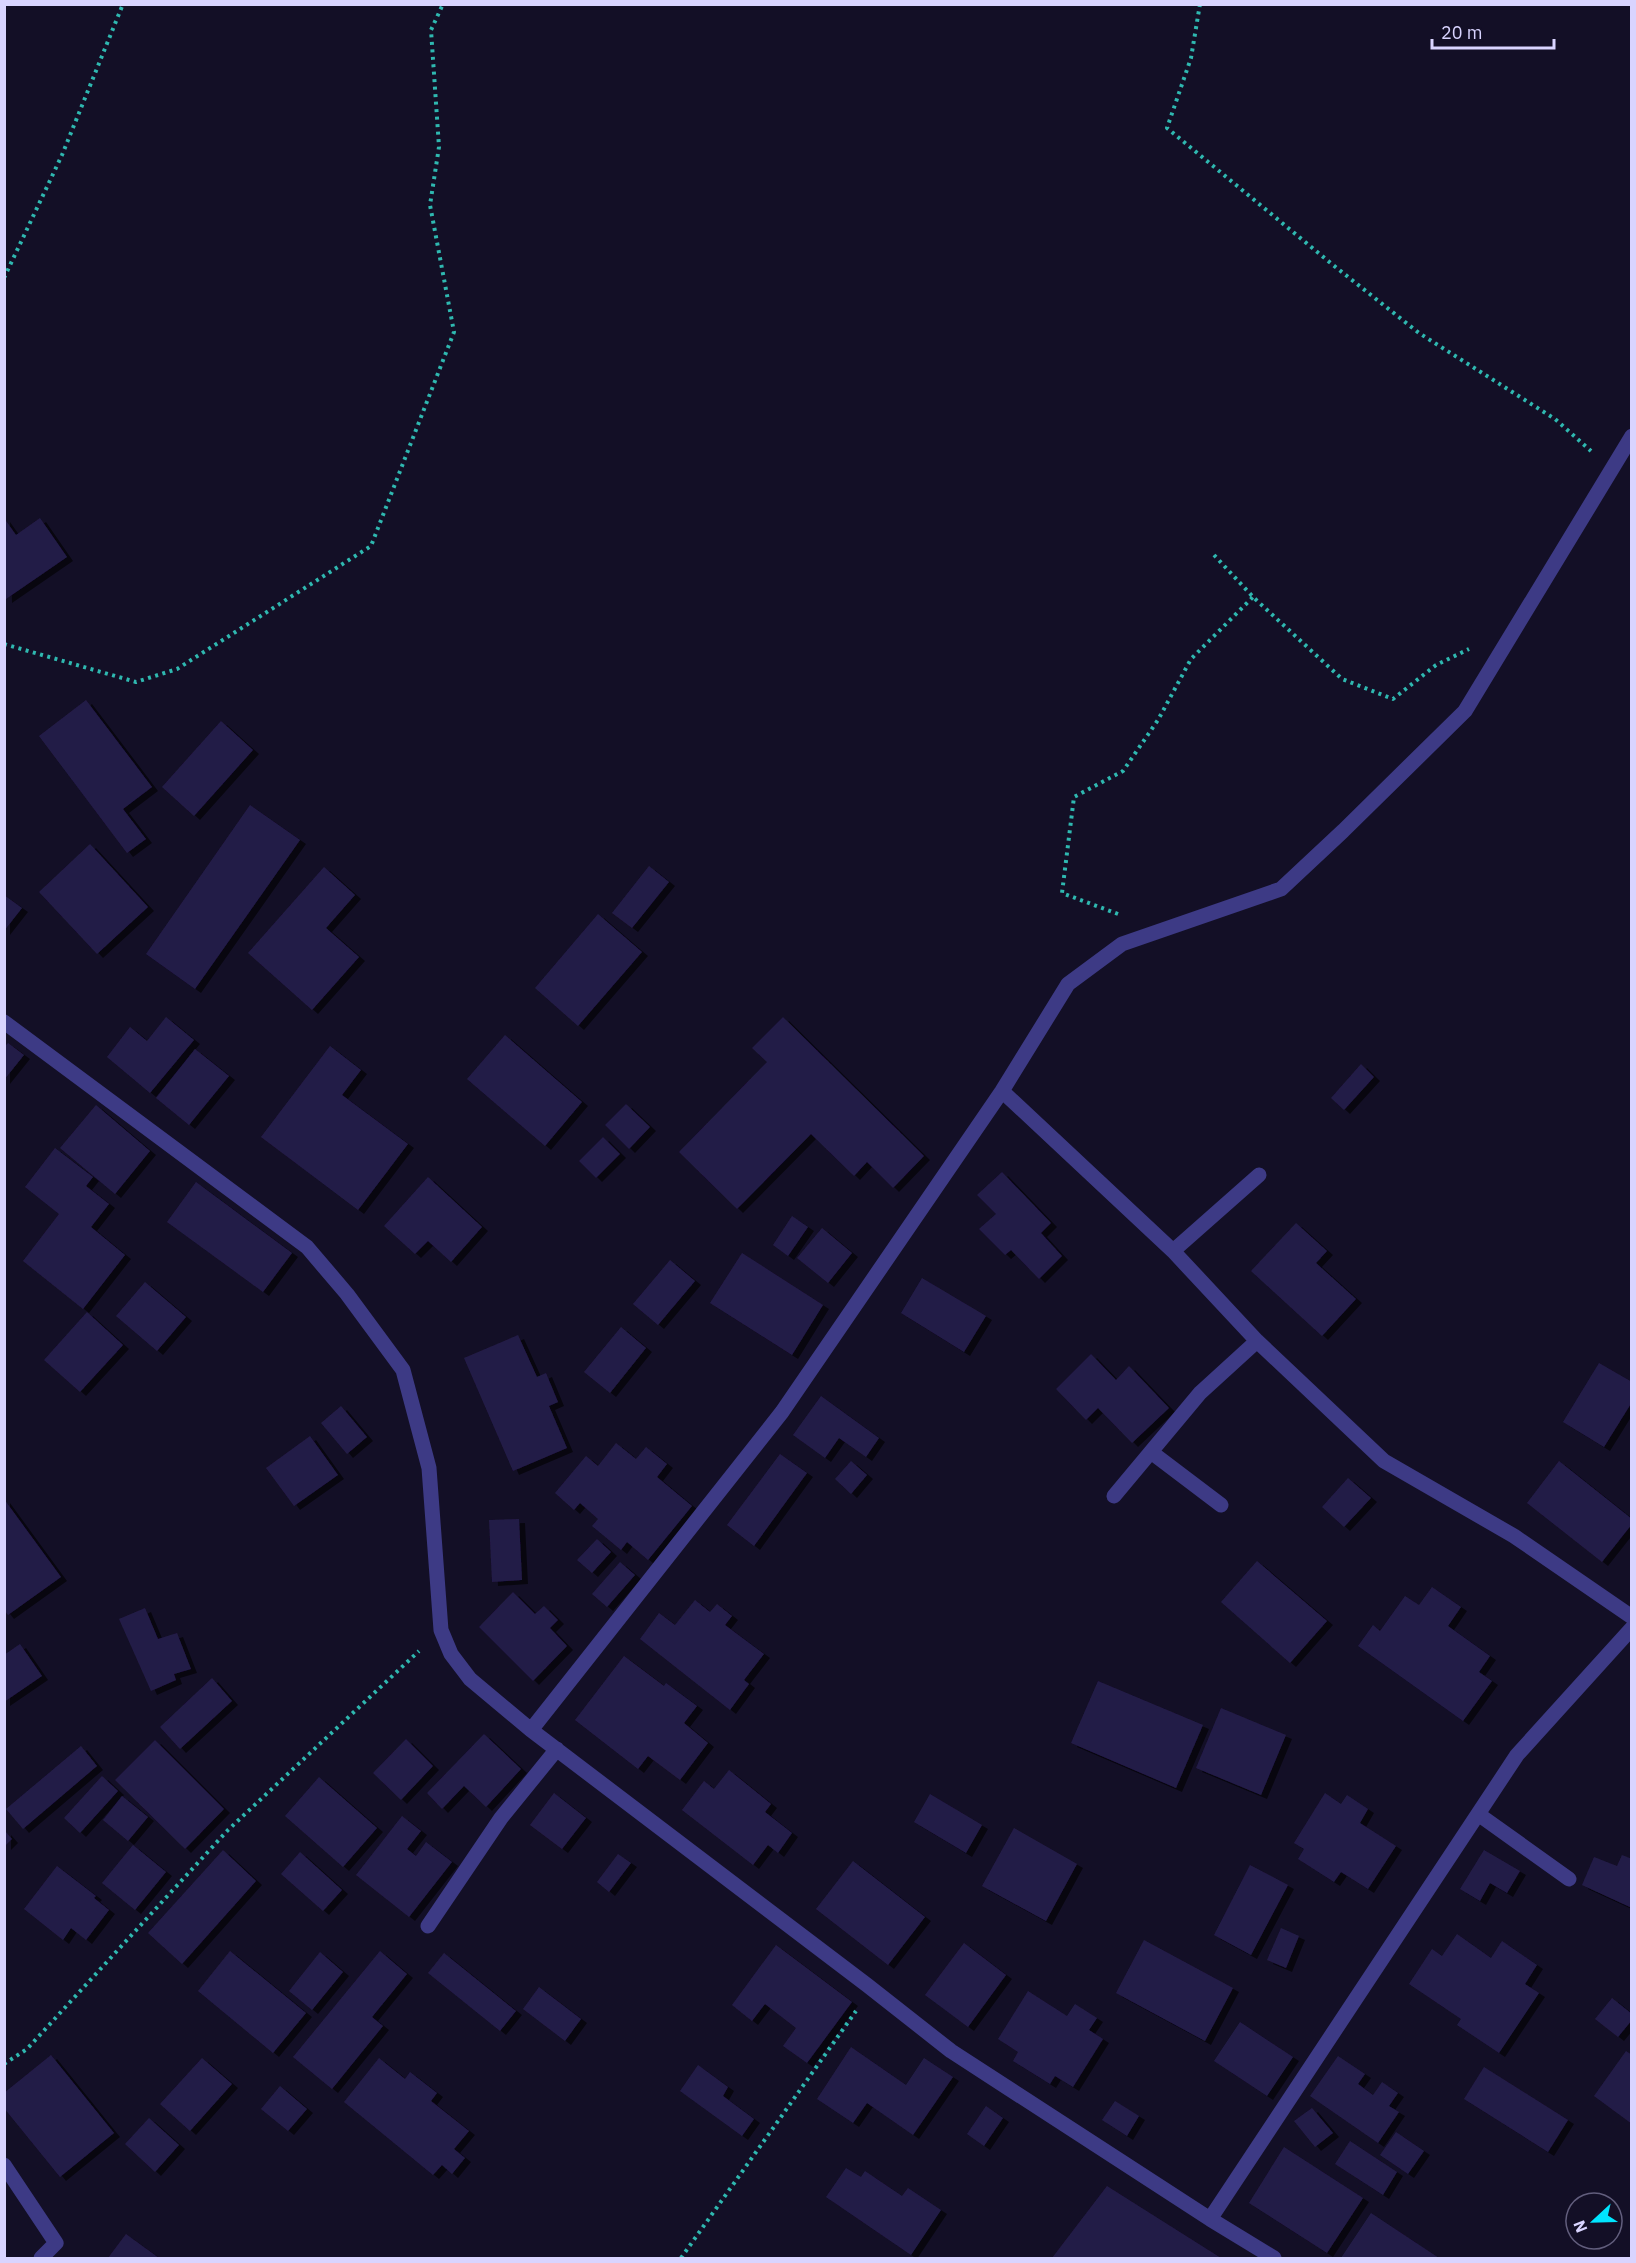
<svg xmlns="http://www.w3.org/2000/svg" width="1636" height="2263" viewBox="0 0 1636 2263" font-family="'IBM Plex Sans',sans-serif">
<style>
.building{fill:#241b47;filter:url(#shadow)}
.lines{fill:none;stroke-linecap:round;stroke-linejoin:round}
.path{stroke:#2fb8b0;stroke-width:4;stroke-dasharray:3 4.5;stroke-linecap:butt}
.minor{stroke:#3d3a85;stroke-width:15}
</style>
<defs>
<filter id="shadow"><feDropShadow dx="6" dy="4" stdDeviation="0" flood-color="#0009"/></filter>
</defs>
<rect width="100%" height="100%" fill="#130f26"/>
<path class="building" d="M 4,518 L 16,535 L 40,518 L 67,557 L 6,599 Z
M 86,700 L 152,787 L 123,809 L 146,839 L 127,853 L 39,736 Z
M 221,721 L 253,750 L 194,816 L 162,787 Z
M 250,805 L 300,840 L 195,989 L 146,954 Z
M 90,844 L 148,907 L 97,954 L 39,892 Z
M 649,866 L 669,882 L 632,928 L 612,913 Z
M 324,867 L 355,895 L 326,928 L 359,957 L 312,1010 L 248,953 Z
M 4,895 L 22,908 L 4,931 Z
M 598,914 L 642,952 L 578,1026 L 535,988 Z
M 166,1017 L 194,1040 L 150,1093 L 107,1057 L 130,1027 L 147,1041 Z
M 783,1017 L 924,1156 L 893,1188 L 867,1162 L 854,1176 L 811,1134 L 737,1209 L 679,1152 L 767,1062 L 752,1048 Z
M 505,1035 L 582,1102 L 545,1146 L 467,1079 Z
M 8,1043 L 24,1055 L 4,1080 L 4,1047 Z
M 330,1046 L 361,1070 L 342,1095 L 408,1144 L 358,1210 L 261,1137 Z
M 195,1049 L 229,1076 L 189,1125 L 156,1098 Z
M 1361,1064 L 1374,1077 L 1344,1110 L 1331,1098 Z
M 626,1104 L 650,1127 L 629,1149 L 605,1125 Z
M 96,1105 L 150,1151 L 115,1194 L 60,1148 Z
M 603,1137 L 620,1154 L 596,1178 L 579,1161 Z
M 55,1148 L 93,1177 L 86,1186 L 109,1204 L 91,1227 L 125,1255 L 83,1309 L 23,1261 L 59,1214 L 25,1187 Z
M 1002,1172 L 1051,1223 L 1041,1233 L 1062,1256 L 1039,1279 L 1011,1250 L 1005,1255 L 979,1229 L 996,1214 L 977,1195 Z
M 428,1177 L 482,1227 L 451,1262 L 428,1241 L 415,1254 L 384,1226 Z
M 196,1182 L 292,1253 L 263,1292 L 167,1222 Z
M 792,1216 L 808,1227 L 788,1256 L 773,1245 Z
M 1296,1223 L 1327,1251 L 1316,1263 L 1356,1299 L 1322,1336 L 1251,1271 Z
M 822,1228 L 852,1253 L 828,1283 L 797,1258 Z
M 742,1253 L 823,1305 L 792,1355 L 710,1303 Z
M 670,1260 L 695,1281 L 658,1325 L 633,1304 Z
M 922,1278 L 986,1316 L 964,1352 L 901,1313 Z
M 145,1282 L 186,1317 L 157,1351 L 116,1316 Z
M 87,1312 L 123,1345 L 80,1392 L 44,1360 Z
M 621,1327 L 646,1348 L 610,1393 L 584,1372 Z
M 518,1335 L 537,1377 L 546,1373 L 558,1402 L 549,1406 L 567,1448 L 513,1471 L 464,1358 Z
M 1091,1354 L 1116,1380 L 1129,1366 L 1169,1408 L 1132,1443 L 1098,1408 L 1086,1420 L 1056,1389 Z
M 1599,1363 L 1632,1382 L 1632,1402 L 1604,1447 L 1563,1422 Z
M 821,1396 L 879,1438 L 866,1457 L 839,1438 L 825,1458 L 793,1435 Z
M 341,1406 L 367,1437 L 347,1454 L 321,1423 Z
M 310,1436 L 338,1475 L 294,1506 L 266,1468 Z
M 616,1443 L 636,1459 L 646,1447 L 667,1464 L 657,1477 L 692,1506 L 648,1560 L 627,1542 L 621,1550 L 592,1526 L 598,1519 L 580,1503 L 574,1510 L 555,1493 L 586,1456 L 598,1466 Z
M 780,1454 L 807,1473 L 754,1546 L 727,1525 Z
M 851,1461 L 867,1475 L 851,1494 L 835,1479 Z
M 1559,1461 L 1632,1519 L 1632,1524 L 1602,1562 L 1527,1503 Z
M 1348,1478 L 1371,1498 L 1344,1527 L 1322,1507 Z
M 4,1499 L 61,1577 L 8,1615 L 4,1610 Z
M 519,1519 L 522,1580 L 492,1582 L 489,1520 Z
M 597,1539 L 611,1552 L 592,1573 L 577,1560 Z
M 1257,1561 L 1327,1621 L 1290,1663 L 1221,1602 Z
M 620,1562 L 635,1575 L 607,1607 L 592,1594 Z
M 1432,1587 L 1461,1607 L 1448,1626 L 1490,1656 L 1479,1672 L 1492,1681 L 1463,1721 L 1358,1646 L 1373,1625 L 1380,1631 L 1405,1596 L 1419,1605 Z
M 513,1592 L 535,1614 L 544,1606 L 558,1620 L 550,1628 L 567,1646 L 533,1681 L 479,1627 Z
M 695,1600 L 710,1612 L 717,1604 L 732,1616 L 725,1625 L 764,1654 L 744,1680 L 749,1684 L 730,1710 L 640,1639 L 659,1613 L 675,1625 Z
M 145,1608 L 158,1639 L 177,1633 L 191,1669 L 174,1674 L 176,1680 L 151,1691 L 119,1619 Z
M 20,1644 L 42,1676 L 4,1702 L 4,1655 Z
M 624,1656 L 664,1686 L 666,1683 L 697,1706 L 684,1723 L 708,1743 L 680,1780 L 648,1756 L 638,1769 L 575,1720 Z
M 212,1678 L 232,1701 L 180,1749 L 160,1727 Z
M 1098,1681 L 1203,1725 L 1176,1788 L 1071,1743 Z
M 1221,1708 L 1286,1735 L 1261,1795 L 1196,1768 Z
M 484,1734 L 521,1769 L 486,1807 L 464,1786 L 442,1809 L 427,1793 Z
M 406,1739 L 433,1766 L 401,1800 L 373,1773 Z
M 155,1740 L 224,1809 L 185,1849 L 115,1780 Z
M 81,1746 L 97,1766 L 23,1829 L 6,1809 Z
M 729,1770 L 771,1804 L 765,1812 L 792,1833 L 778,1853 L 768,1845 L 753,1865 L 682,1810 L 704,1781 L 714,1789 Z
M 102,1776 L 118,1791 L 80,1833 L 64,1818 Z
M 319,1777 L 377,1828 L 343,1867 L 285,1816 Z
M 554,1793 L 586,1818 L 562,1849 L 530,1825 Z
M 1325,1793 L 1341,1804 L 1347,1795 L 1368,1809 L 1360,1823 L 1396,1846 L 1368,1889 L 1341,1872 L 1334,1882 L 1298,1859 L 1304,1849 L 1294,1843 Z
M 930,1794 L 982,1825 L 966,1853 L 914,1822 Z
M 122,1796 L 148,1817 L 128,1841 L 103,1820 Z
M 402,1816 L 421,1831 L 407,1849 L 416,1856 L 426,1842 L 452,1862 L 409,1917 L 356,1875 Z
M 1014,1828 L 1077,1864 L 1046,1921 L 982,1886 Z
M 5,1831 L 12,1839 L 5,1846 Z
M 133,1845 L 166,1872 L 135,1910 L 102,1883 Z
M 223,1850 L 256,1881 L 182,1964 L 148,1933 Z
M 1484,1850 L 1520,1871 L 1507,1893 L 1490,1883 L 1480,1901 L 1460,1889 Z
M 300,1852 L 342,1890 L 323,1911 L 281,1874 Z
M 618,1854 L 631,1863 L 609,1892 L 597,1882 Z
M 1622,1855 L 1632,1859 L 1632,1908 L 1582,1885 L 1594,1857 L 1617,1866 Z
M 853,1861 L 925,1917 L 888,1965 L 816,1909 Z
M 1250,1865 L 1288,1885 L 1251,1955 L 1214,1935 Z
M 57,1866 L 96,1896 L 94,1898 L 109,1910 L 86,1940 L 71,1928 L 63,1940 L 24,1909 Z
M 1281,1928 L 1299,1936 L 1286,1968 L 1267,1960 Z
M 1457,1934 L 1491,1958 L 1502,1941 L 1537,1965 L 1525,1984 L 1539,1993 L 1499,2053 L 1457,2025 L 1461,2019 L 1409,1984 L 1432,1949 L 1442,1956 Z
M 1144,1940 L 1233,1988 L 1205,2041 L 1116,1993 Z
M 964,1943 L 1006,1975 L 968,2027 L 925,1995 Z
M 776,1945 L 852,2002 L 807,2063 L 783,2046 L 796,2028 L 765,2004 L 752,2021 L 732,2005 Z
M 230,1951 L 306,2013 L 273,2053 L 198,1991 Z
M 380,1951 L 407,1974 L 372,2017 L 383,2026 L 332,2089 L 293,2057 Z
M 320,1952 L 343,1972 L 312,2010 L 289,1991 Z
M 444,1953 L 516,2011 L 500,2031 L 428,1973 Z
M 539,1987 L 581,2019 L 565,2041 L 523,2009 Z
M 1028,1991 L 1067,2016 L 1075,2004 L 1097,2018 L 1089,2030 L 1103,2039 L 1073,2087 L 1055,2076 L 1050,2084 L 1013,2061 L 1018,2052 L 998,2039 Z
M 1612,1998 L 1632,2014 L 1632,2020 L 1618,2037 L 1595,2019 Z
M 1240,2022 L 1293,2057 L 1267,2096 L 1214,2061 Z
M 851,2047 L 906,2085 L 924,2058 L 953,2077 L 913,2135 L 867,2103 L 853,2123 L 817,2099 Z
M 1626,2051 L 1632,2055 L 1632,2124 L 1594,2096 Z
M 51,2055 L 114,2133 L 60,2177 L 4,2108 L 4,2093 Z
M 1338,2056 L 1365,2074 L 1358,2084 L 1373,2095 L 1382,2082 L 1398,2093 L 1389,2106 L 1399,2112 L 1378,2143 L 1310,2096 Z
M 202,2058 L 232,2084 L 190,2131 L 160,2104 Z
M 379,2058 L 405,2079 L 410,2072 L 437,2093 L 431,2101 L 469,2131 L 454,2149 L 465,2158 L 452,2174 L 442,2165 L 433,2175 L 344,2102 Z
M 698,2065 L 728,2087 L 723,2096 L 754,2119 L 742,2136 L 680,2091 Z
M 1484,2067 L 1568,2120 L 1548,2152 L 1464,2099 Z
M 280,2086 L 307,2109 L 288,2131 L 261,2109 Z
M 1115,2101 L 1139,2116 L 1127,2136 L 1102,2120 Z
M 986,2106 L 1003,2118 L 984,2146 L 967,2134 Z
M 1312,2108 L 1333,2133 L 1315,2147 L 1294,2121 Z
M 149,2118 L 179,2145 L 155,2172 L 125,2144 Z
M 1396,2132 L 1424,2151 L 1408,2174 L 1380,2155 Z
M 1350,2141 L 1397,2172 L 1383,2195 L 1335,2164 Z
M 1284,2147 L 1363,2198 L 1327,2253 L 1249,2203 Z
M 846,2168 L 861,2177 L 865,2171 L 902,2196 L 908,2188 L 941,2210 L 911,2255 L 826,2197 Z
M 1107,2186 L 1221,2258 L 1052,2258 Z
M 1371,2213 L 1439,2258 L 1341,2258 Z
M 126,2234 L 159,2258 L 108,2258 Z"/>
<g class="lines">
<path class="path" d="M 1200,4 L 1191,58 L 1167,128 L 1333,265 L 1419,333 L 1555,419 L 1591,451
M 4,278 L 62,155 L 123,4
M 1214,555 L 1253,597 L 1342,679 L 1393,699 L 1436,665 L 1469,649
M 4,644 L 136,682 L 177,669 L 371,546 L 454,332 L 430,205 L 439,147 L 431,30 L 443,4
M 1118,914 L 1062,893 L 1074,797 L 1123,771 L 1158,720 L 1191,659 L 1253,597
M 4,2064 L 27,2049 L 228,1830 L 419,1651
M 681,2258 L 856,2011"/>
<path class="minor" d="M 4,1022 L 307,1247 L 347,1294 L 403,1370 L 429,1468 L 441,1630 L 451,1654 L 470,1679 L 531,1730 L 867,1985 L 951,2051 L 1210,2219 L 1274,2258
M 1002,1091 L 1173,1251 L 1257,1341 L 1384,1461 L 1514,1536 L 1632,1617
M 1173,1251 L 1259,1175
M 1151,1452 L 1221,1505
M 1114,1496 L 1200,1393 L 1257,1341
M 531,1730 L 782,1412 L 1002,1091 L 1068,984 L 1122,944 L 1281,889 L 1343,831 L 1465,711 L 1632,436
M 1478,1814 L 1569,1879
M 428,1926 L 501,1818 L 557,1749
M 4,2165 L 56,2243 L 41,2258
M 1210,2219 L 1517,1755 L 1632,1628"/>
</g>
<rect width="1636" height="2263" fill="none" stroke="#d9d4ff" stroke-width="12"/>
<g transform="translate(1594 2221) rotate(248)"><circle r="28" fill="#130f26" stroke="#625e7d" stroke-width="1.5"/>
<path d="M0-4.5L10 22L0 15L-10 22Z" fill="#00e5ff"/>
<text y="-9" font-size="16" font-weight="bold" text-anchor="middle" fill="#d9d4ff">N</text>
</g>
<path d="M1432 39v9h122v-9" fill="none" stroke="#d9d4ff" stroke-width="3"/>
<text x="1441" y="39" font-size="18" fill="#d9d4ff" stroke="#130f26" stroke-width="4.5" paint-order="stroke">20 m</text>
</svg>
